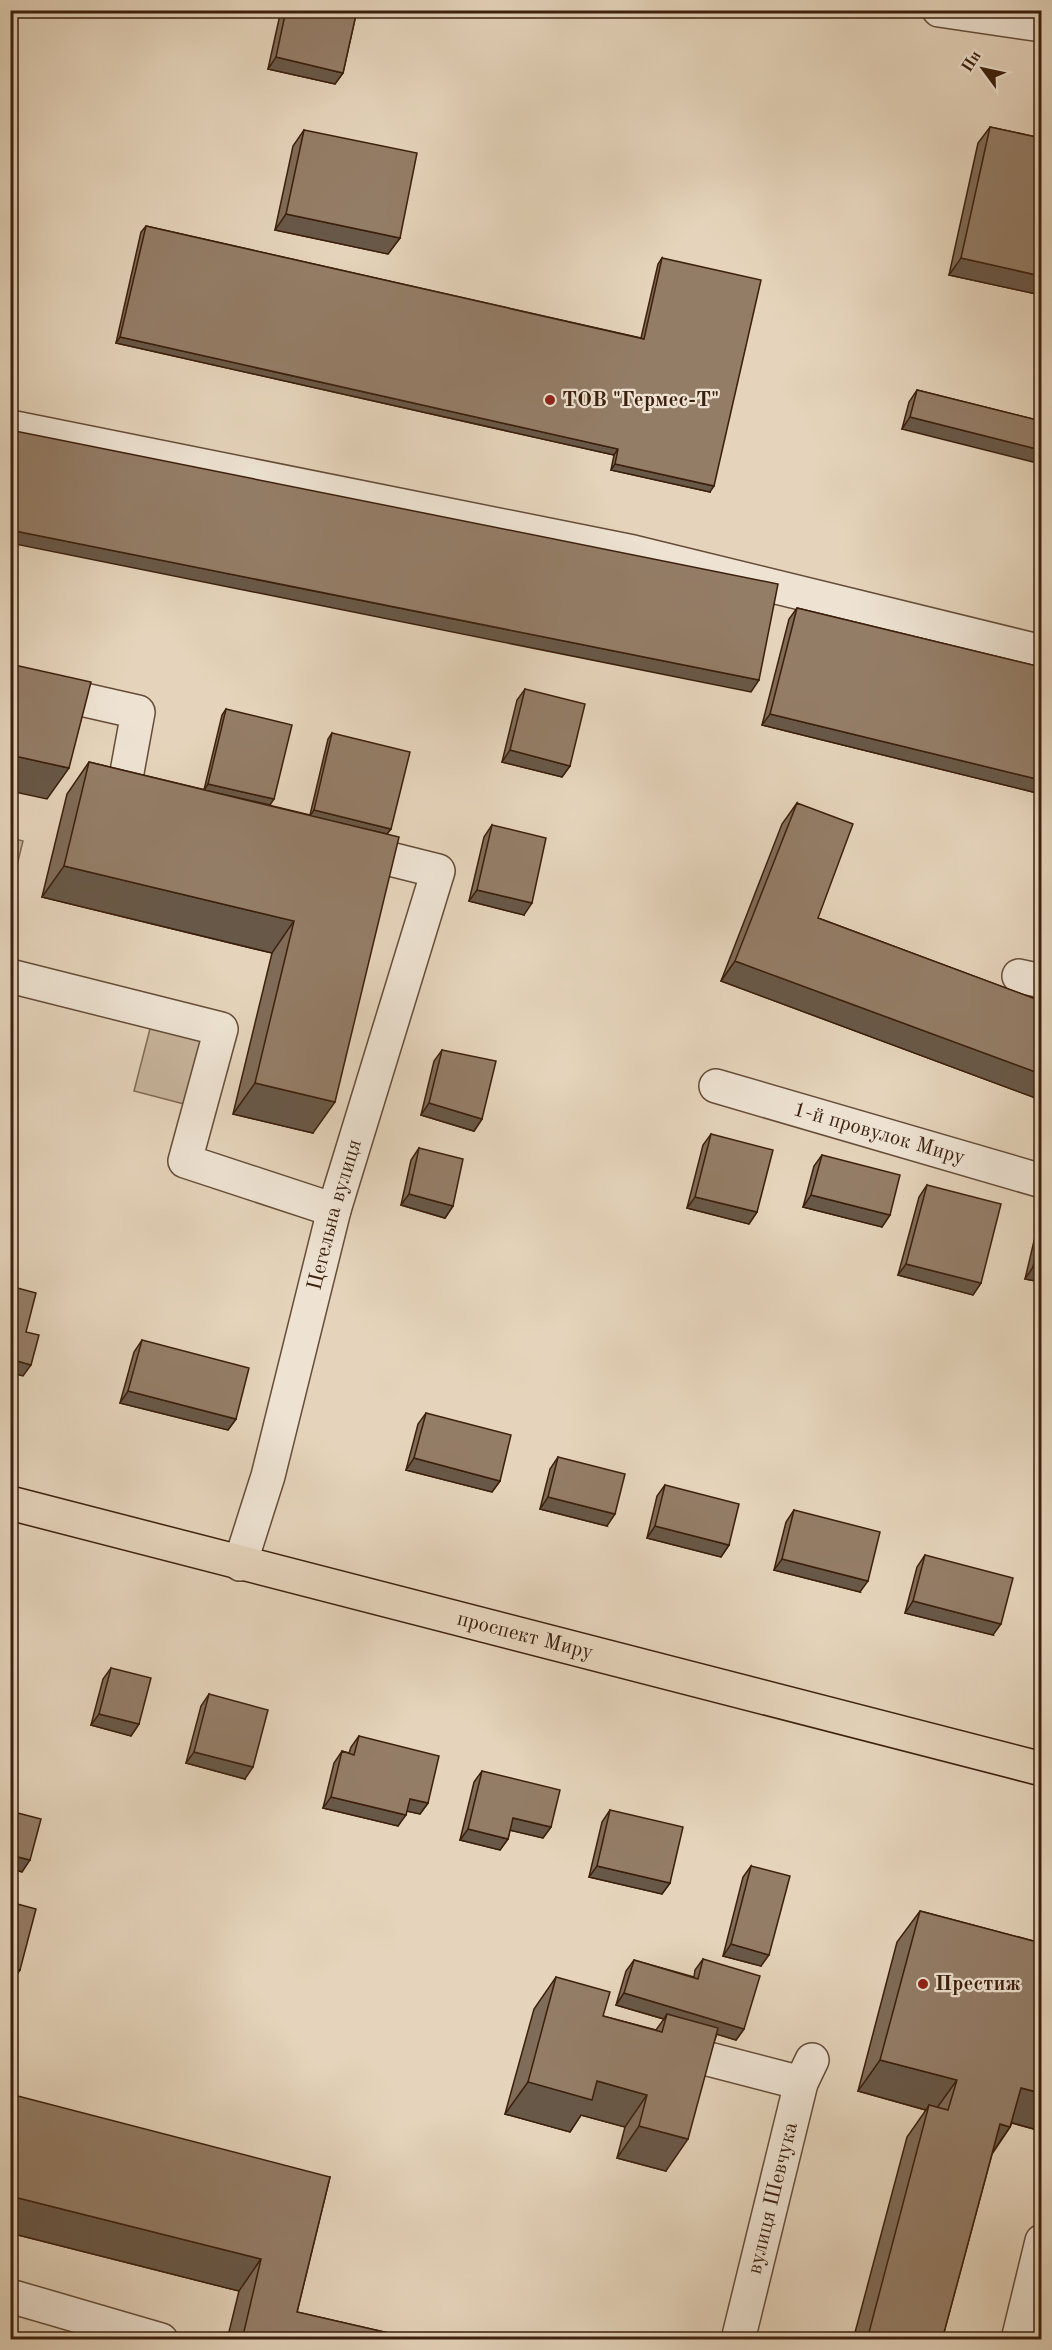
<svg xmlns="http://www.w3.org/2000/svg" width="1052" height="2350" viewBox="0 0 1052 2350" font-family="'Old Standard TT',serif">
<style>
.green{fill:#c8b59d;stroke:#826a54;stroke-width:1.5}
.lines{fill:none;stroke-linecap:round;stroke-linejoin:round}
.minor-casing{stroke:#664c38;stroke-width:36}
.major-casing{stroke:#3c1f0c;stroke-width:36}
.minor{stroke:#eee3d3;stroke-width:33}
.major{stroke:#e5d4bb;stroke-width:33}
.wall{fill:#7f6c59;stroke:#3c1f0c;stroke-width:1.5}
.shaded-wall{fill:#685848;stroke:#3c1f0c;stroke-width:1.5}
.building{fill:#947d67;stroke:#3c1f0c;stroke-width:1.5}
.poi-dot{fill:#8f2418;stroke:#eee3d3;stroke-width:2}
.labels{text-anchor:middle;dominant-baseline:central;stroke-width:4.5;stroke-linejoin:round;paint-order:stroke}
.poi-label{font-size:21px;font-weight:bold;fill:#3c1f0c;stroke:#eee3d3;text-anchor:start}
.street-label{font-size:21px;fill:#3c1f0c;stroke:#eee3d3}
</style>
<rect width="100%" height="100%" fill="#e5d4bb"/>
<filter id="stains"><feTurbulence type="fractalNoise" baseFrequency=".00333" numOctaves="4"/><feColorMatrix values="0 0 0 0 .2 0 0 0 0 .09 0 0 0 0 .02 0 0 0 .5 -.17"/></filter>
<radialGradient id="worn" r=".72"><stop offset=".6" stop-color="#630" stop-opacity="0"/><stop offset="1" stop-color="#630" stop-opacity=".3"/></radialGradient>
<path class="green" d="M 11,838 L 23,841 L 11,889 L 10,838 Z
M 152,1021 L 206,1035 L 188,1105 L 134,1091 Z"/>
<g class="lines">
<g class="minor-casing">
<g id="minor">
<path d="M 939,10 L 1042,25"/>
<path d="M 10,427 L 633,552 L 1042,652"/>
<path d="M 10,683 L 138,712 L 123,794 L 142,799"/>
<path d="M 10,976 L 221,1029 L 185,1161 L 334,1210"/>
<path d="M 1019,976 L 1042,981"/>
<path id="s1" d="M 716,1086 L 1042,1181"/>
<path id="s2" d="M 240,1564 L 268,1476 L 334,1210 L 438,871 L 350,849"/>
<path d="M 666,2048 L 801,2083"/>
<path d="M 10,2296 L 161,2340"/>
<path id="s3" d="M 738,2340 L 801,2083 L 812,2060"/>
<path d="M 1018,2340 L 1042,2241"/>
</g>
</g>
<g class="major-casing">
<g id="major">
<path id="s4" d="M 10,1503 L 1042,1769"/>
</g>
</g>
<use href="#minor" class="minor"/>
<use href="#major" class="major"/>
</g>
<path class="wall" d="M 281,10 L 357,10 L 343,73 L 335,84 L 268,69 Z
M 990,127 L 1041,138 L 1041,295 L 949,275 L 978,143 Z
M 304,130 L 400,238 L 388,254 L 275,230 L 293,146 Z
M 146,226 L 641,338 L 658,264 L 662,258 L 710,492 L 611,470 L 614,455 L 116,343 L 141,232 Z
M 917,390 L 1041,421 L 902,429 L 909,402 Z
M 797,608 L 1041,667 L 1041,794 L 762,725 L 789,619 Z
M 525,689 L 570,766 L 562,777 L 502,762 L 517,700 Z
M 226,709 L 270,805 L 204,790 L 222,715 Z
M 332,733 L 391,829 L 387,834 L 313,1133 L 233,1114 L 272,953 L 42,897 L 67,794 L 89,762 L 310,815 L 328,739 Z
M 797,803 L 818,918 L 1041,1001 L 1041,1100 L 721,981 L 782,824 Z
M 492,825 L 524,915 L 469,901 L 484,837 Z
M 442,1050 L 482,1119 L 474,1131 L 421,1115 L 434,1061 Z
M 711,1134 L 757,1212 L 749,1224 L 687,1208 L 703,1145 Z
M 419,1148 L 453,1206 L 445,1218 L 401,1205 L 411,1160 Z
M 822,1155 L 890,1215 L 882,1227 L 803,1207 L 814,1166 Z
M 927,1185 L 981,1283 L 973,1295 L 898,1275 L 919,1197 Z
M 1041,1219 L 1041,1282 L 1025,1279 L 1038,1224 Z
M 142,1340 L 236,1419 L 228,1430 L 120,1403 L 134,1352 Z
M 426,1413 L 500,1481 L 492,1492 L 406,1470 L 418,1424 Z
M 558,1457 L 607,1526 L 540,1509 L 550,1469 Z
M 665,1485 L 729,1545 L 721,1557 L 647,1538 L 657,1496 Z
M 794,1510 L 860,1592 L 774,1570 L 786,1522 Z
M 925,1555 L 993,1635 L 905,1613 L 917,1567 Z
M 111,1668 L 139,1724 L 131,1736 L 91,1725 L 103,1679 Z
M 209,1694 L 245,1779 L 186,1763 L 201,1706 Z
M 359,1736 L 428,1803 L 420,1814 L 407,1811 L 398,1826 L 323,1808 L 334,1763 L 342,1751 L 349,1753 L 351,1747 Z
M 482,1771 L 551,1827 L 543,1838 L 510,1830 L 508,1839 L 500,1850 L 460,1840 L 474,1782 Z
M 610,1810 L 670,1883 L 662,1894 L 589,1877 L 602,1822 Z
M 751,1866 L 761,1966 L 723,1956 L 743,1877 Z
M 920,1911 L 1041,1943 L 1041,2131 L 1012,2123 L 1010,2127 L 992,2154 L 942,2340 L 853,2340 L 907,2137 L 926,2110 L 858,2091 L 897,1942 Z
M 703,1959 L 744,2029 L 736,2040 L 717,2034 L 666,2171 L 617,2158 L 625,2127 L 581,2115 L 570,2132 L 505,2114 L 534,2009 L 556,1977 L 603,2016 L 656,2030 L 664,2019 L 616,2005 L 626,1971 L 634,1960 L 694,1977 L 695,1970 Z
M 330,2177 L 297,2312 L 419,2340 L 227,2340 L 239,2291 L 10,2233 Z"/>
<path class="shaded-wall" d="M 276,57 L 343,73 L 335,84 L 268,69 Z
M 286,214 L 400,238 L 388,254 L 275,230 Z
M 961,258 L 1041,276 L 1041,295 L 949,275 Z
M 120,337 L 618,449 L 614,455 L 116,343 Z
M 910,417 L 1041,450 L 1041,464 L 902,429 Z
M 615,464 L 714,486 L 710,492 L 611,470 Z
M 10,530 L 759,680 L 751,692 L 10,543 Z
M 770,714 L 1041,780 L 1041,794 L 762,725 Z
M 510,750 L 570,766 L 562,777 L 502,762 Z
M 10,755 L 69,768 L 47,799 L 10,791 Z
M 208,784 L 274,799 L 270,805 L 204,790 Z
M 314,810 L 391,829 L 387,834 L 310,816 Z
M 64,866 L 294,921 L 272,953 L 42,897 Z
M 477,890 L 532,903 L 524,915 L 469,901 Z
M 735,961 L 1041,1074 L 1041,1100 L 721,981 Z
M 255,1083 L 335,1102 L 313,1133 L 233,1114 Z
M 429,1103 L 482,1119 L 474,1131 L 421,1115 Z
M 409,1194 L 453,1206 L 445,1218 L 401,1205 Z
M 811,1195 L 890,1215 L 882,1227 L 803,1207 Z
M 695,1197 L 757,1212 L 749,1224 L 687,1208 Z
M 906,1264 L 981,1283 L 973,1295 L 898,1275 Z
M 1033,1267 L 1041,1269 L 1041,1282 L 1025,1279 Z
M 10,1359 L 31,1365 L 23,1376 L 10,1373 Z
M 128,1391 L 236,1419 L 228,1430 L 120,1403 Z
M 414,1458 L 500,1481 L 492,1492 L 406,1470 Z
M 548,1497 L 615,1514 L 607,1526 L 540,1509 Z
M 655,1526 L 729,1545 L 721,1557 L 647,1538 Z
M 782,1559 L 868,1581 L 860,1592 L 774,1570 Z
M 913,1601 L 1001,1624 L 993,1635 L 905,1613 Z
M 99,1714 L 139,1724 L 131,1736 L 91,1725 Z
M 194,1752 L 253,1767 L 245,1779 L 186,1763 Z
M 331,1797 L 406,1815 L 398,1826 L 323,1808 Z
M 410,1799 L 428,1803 L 420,1814 L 402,1810 Z
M 513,1818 L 551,1827 L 543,1838 L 505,1829 Z
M 468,1829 L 508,1839 L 500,1850 L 460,1840 Z
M 10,1855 L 30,1860 L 22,1872 L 10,1868 Z
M 597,1866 L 670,1883 L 662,1894 L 589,1877 Z
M 731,1944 L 769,1955 L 761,1966 L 723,1956 Z
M 10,1968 L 20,1970 L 12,1982 L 10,1981 Z
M 624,1993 L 744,2029 L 736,2040 L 666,2019 L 667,2014 L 664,2019 L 616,2005 Z
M 880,2060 L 957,2080 L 934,2112 L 929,2105 L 926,2110 L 858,2091 Z
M 597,2081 L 647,2095 L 625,2127 L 581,2115 L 570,2132 L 505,2114 L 528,2082 Z
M 1021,2088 L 1041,2093 L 1041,2131 L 999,2119 Z
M 1000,2124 L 1010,2127 L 988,2159 Z
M 639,2126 L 688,2139 L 666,2171 L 617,2158 Z
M 10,2196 L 261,2259 L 239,2291 L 10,2233 Z"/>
<path class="building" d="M 286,10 L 357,10 L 343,73 L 276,57 Z
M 990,127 L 1041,138 L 1041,276 L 961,258 Z
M 304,130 L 417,153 L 400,238 L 286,214 Z
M 146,226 L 644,339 L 662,258 L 761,280 L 714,486 L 615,464 L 618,449 L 120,337 Z
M 917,390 L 1041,421 L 1041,450 L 910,417 Z
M 10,430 L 778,584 L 759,680 L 10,530 Z
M 797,608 L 1041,667 L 1041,780 L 770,714 Z
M 10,664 L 91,682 L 69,768 L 10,755 Z
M 525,689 L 585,704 L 570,766 L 510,750 Z
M 226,709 L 292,725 L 274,799 L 208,784 Z
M 332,733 L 410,752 L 391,829 L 314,810 Z
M 89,762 L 399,837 L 335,1102 L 255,1083 L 294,921 L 64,866 Z
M 797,803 L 853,824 L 818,918 L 1041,1001 L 1041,1074 L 735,961 Z
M 492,825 L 546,838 L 532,903 L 477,890 Z
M 442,1050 L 496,1061 L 482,1119 L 429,1103 Z
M 711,1134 L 773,1150 L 757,1212 L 695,1197 Z
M 419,1148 L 463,1159 L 453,1206 L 409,1194 Z
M 822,1155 L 900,1175 L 890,1215 L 811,1195 Z
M 927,1185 L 1001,1204 L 981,1283 L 906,1264 Z
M 1041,1232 L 1041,1269 L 1033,1267 Z
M 10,1286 L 36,1293 L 26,1332 L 39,1335 L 31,1365 L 10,1359 Z
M 142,1340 L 249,1368 L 236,1419 L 128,1391 Z
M 426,1413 L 511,1435 L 500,1481 L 414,1458 Z
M 558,1457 L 625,1474 L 615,1514 L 548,1497 Z
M 665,1485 L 739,1504 L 729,1545 L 655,1526 Z
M 794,1510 L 880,1532 L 868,1581 L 782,1559 Z
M 925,1555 L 1013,1578 L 1001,1624 L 913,1601 Z
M 111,1668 L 151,1678 L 139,1724 L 99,1714 Z
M 209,1694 L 268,1710 L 253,1767 L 194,1752 Z
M 359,1736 L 439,1756 L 428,1803 L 410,1799 L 406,1815 L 331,1797 L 342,1751 L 354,1755 Z
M 482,1771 L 560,1790 L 551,1827 L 513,1818 L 508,1839 L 468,1829 Z
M 610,1810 L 683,1827 L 670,1883 L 597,1866 Z
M 10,1811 L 41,1819 L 30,1860 L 10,1855 Z
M 751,1866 L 790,1876 L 769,1955 L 731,1944 Z
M 10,1902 L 36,1909 L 20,1970 L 10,1968 Z
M 920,1911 L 1041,1943 L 1041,2093 L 1021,2088 L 1010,2127 L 1000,2124 L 942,2340 L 867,2340 L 929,2105 L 948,2110 L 957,2080 L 880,2060 Z
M 703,1959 L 760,1976 L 744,2029 L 624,1993 L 634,1960 L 698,1979 Z
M 556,1977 L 610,1992 L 603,2016 L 662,2032 L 667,2014 L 718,2028 L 688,2139 L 639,2126 L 647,2095 L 597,2081 L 592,2100 L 528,2082 Z
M 10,2094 L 330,2177 L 297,2312 L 419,2340 L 242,2340 L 261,2259 L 10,2196 Z"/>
<g class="poi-dot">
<circle cx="550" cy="400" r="6"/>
<circle cx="923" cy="1984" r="6"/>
</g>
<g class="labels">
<g class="poi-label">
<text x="562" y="400">ТОВ "Гермес-Т"</text>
<text x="935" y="1984">Престиж</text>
</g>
<g class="street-label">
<text stroke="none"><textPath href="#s1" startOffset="170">1-й провулок Миру</textPath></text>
<text stroke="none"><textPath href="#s2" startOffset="362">Цегельна вулиця</textPath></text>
<text stroke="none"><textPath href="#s4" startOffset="532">проспект Миру</textPath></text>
<text stroke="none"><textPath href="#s3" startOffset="146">вулиця Шевчука</textPath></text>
</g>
</g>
<rect width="1052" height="2350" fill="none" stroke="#e5d4bb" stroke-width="36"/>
<rect x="12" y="12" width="1028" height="2326" fill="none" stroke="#3c1f0c" stroke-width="3"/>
<rect x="18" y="18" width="1016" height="2314" fill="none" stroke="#3c1f0c" stroke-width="1.5"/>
<g transform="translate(983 69) rotate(303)" stroke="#eee3d3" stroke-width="4.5" paint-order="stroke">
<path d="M0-4.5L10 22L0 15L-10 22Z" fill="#3c1f0c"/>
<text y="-9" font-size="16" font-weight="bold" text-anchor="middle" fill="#3c1f0c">Пн</text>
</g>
<rect width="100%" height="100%" filter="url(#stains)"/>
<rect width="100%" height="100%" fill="url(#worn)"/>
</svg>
